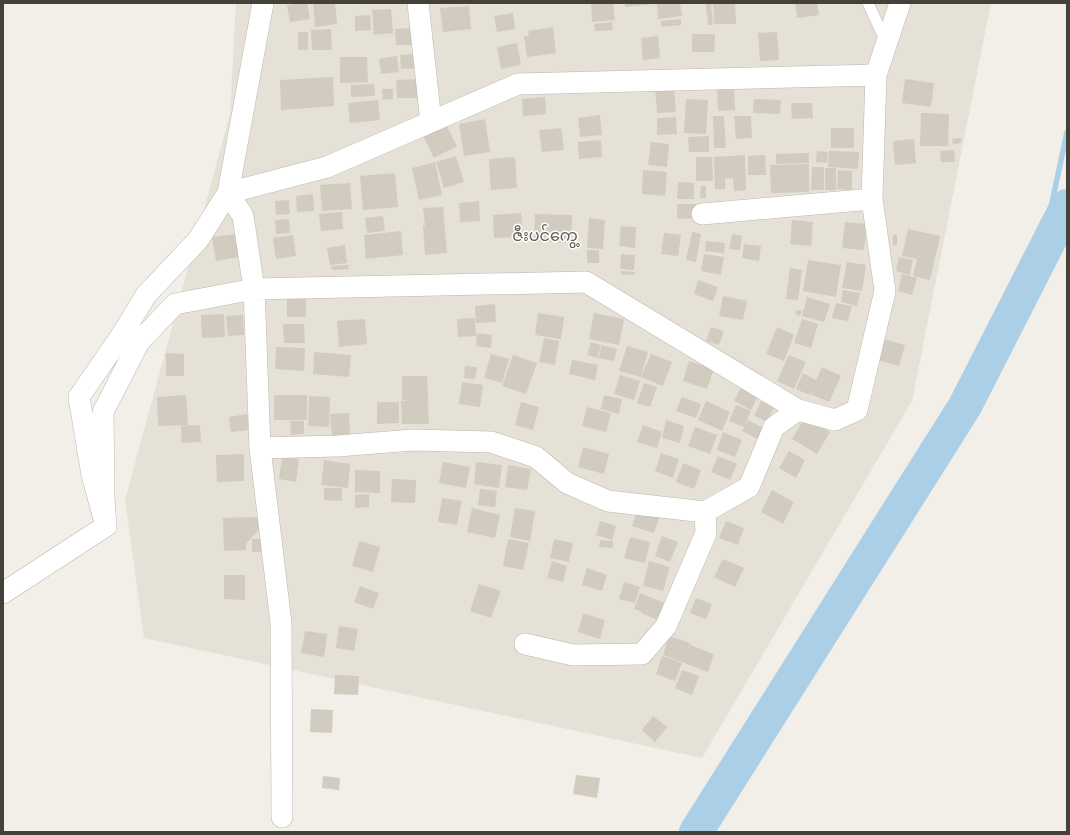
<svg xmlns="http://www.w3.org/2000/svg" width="1070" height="835" viewBox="0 0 1070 835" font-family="'Public Sans','Noto Sans Myanmar',sans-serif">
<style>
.residential{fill:#e5e1d7}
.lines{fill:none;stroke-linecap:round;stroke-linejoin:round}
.stream{stroke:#accfe8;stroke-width:5.5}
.river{stroke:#accfe8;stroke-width:34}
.building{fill:#d2cbbf}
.service-casing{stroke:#bdb7ac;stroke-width:12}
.minor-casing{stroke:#bdb7ac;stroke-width:22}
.service{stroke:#fff;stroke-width:11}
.minor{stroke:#fff;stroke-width:21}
.labels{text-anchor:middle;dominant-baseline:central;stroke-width:3;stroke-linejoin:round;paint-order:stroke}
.quarter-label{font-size:16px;fill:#665d50;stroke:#fff}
</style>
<rect width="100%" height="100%" fill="#f2efe8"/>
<path class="residential" d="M 236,3 L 991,3 L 912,401 L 702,758 L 144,638 L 125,500 L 230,114 Z"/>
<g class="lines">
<path class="stream" d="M 1040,259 L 1067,132"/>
<path class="river" d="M 696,832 L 965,406 L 1067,206"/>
</g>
<path class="building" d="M 302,3 L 307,3 L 310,19 L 290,22 L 287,5 Z
M 313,3 L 335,3 L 337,24 L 315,27 Z
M 591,3 L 613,3 L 615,20 L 592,22 Z
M 625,3 L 652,3 L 652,4 L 625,7 Z
M 665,3 L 680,3 L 682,16 L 658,19 L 657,4 Z
M 711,3 L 713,25 L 708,25 L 706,4 Z
M 713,3 L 735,3 L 736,24 L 714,24 Z
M 795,3 L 817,3 L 819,15 L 797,18 Z
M 469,6 L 471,29 L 443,32 L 440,8 Z
M 391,9 L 393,33 L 374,35 L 372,10 Z
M 513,13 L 515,29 L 497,32 L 494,16 Z
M 370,15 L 371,30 L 355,31 L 355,16 Z
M 681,19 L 681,25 L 661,27 L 661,21 Z
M 612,22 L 613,30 L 595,31 L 594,24 Z
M 420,27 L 420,45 L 396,45 L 395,29 Z
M 553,27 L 556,53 L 527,57 L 524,36 L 529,36 L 528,31 Z
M 331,29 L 332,50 L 312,50 L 311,30 Z
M 298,32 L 308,32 L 308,50 L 298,50 Z
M 777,32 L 779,60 L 760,61 L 758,33 Z
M 692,34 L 715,34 L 714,52 L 692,52 Z
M 658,36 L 660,58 L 643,60 L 641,38 Z
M 517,43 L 521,65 L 501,69 L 497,47 Z
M 423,53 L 424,68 L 401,69 L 400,55 Z
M 397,56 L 399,72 L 381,74 L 379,59 Z
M 340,57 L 367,57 L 368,82 L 340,83 Z
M 333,77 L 334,106 L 281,110 L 280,80 Z
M 419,79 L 420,98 L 397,98 L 396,80 Z
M 905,79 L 934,83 L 931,107 L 902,103 Z
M 374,84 L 375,96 L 351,97 L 351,85 Z
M 717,86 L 734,86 L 735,110 L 718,111 Z
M 674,87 L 676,112 L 657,113 L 655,88 Z
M 382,89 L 393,89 L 393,99 L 383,100 Z
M 545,97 L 546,114 L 523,116 L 522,99 Z
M 686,99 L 708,100 L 706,134 L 684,133 Z
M 754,99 L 781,100 L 780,114 L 753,113 Z
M 378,100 L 380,120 L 350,123 L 348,103 Z
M 791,103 L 812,103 L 813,118 L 792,119 Z
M 921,113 L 949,114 L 948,146 L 920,146 Z
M 600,115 L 602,135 L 580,137 L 578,118 Z
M 713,116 L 724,116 L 726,148 L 714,148 Z
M 734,116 L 751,116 L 752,138 L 736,139 Z
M 676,117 L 677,134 L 657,135 L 657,118 Z
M 485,119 L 490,152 L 464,156 L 459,124 Z
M 446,125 L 457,146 L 434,158 L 423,136 Z
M 561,128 L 564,150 L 542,152 L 539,130 Z
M 831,128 L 854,128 L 854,148 L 831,148 Z
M 709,136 L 709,152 L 689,152 L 688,137 Z
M 961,138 L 961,143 L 953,144 L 952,139 Z
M 914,139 L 916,163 L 895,165 L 893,141 Z
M 601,140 L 602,157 L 579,159 L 578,142 Z
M 651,142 L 669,144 L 667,167 L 648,165 Z
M 954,150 L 955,162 L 941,162 L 940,151 Z
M 817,151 L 828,152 L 827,163 L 816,162 Z
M 829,151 L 859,152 L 858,169 L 828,167 Z
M 809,153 L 809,163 L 776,164 L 776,154 Z
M 745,155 L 746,190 L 734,191 L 733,178 L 725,179 L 725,189 L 715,189 L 714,157 Z
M 765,155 L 766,175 L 748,175 L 748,156 Z
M 456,156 L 464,182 L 444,188 L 436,162 Z
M 515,157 L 517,188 L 491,190 L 489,159 Z
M 696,157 L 712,157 L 713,181 L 696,181 Z
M 435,162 L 442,195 L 419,200 L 412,168 Z
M 809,164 L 809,192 L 771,193 L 770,165 Z
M 812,167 L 824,167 L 824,190 L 811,190 Z
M 825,168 L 836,168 L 836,190 L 825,190 Z
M 643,170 L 667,172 L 665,196 L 642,194 Z
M 838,170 L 852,171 L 852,190 L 837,189 Z
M 395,173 L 398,207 L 363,210 L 360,176 Z
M 678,182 L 694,183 L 694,199 L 677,199 Z
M 350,183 L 352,209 L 322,211 L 320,185 Z
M 701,186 L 706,186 L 706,198 L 700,198 Z
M 313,194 L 314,211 L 297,212 L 296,196 Z
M 289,200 L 290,214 L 276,215 L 275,201 Z
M 479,201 L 480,221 L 460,222 L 459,203 Z
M 677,204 L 697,204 L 697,218 L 677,219 Z
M 443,207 L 447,253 L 425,255 L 423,226 L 425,226 L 423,208 Z
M 342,212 L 343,229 L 321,231 L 319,214 Z
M 521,213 L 523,237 L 494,238 L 493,215 Z
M 535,214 L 572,215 L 571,243 L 534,241 Z
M 383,216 L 385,231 L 367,233 L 365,218 Z
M 589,218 L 605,220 L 603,249 L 587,248 Z
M 289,219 L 290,233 L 276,234 L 275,220 Z
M 792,220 L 813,222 L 811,246 L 790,244 Z
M 845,222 L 867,224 L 864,250 L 842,248 Z
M 621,226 L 636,227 L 635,248 L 619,246 Z
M 908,229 L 940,236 L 930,280 L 913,276 L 917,259 L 902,256 Z
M 401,231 L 403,255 L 366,259 L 364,235 Z
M 692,232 L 701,234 L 696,262 L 686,260 Z
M 664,233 L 681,235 L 678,256 L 661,254 Z
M 236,234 L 239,257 L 216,261 L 212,237 Z
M 732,234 L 742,236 L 740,250 L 729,249 Z
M 293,235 L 296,256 L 276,259 L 273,238 Z
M 893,235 L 897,235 L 897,245 L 893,245 Z
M 706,241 L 725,243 L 724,253 L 705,251 Z
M 744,244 L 761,246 L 759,261 L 742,258 Z
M 345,245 L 347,263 L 330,265 L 327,248 Z
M 587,250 L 599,250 L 599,263 L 587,263 Z
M 621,254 L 635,255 L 634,270 L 620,269 Z
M 704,254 L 724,257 L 721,275 L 701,271 Z
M 899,257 L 913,260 L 910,275 L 896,271 Z
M 808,260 L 841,265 L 836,297 L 803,291 Z
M 847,262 L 866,265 L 862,291 L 842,288 Z
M 348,265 L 349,269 L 332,270 L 331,266 Z
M 790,268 L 802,270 L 798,300 L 786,299 Z
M 621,271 L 635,272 L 635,275 L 621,274 Z
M 902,274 L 917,278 L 912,295 L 898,291 Z
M 698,280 L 718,287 L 713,301 L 694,294 Z
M 843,290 L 860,293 L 857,306 L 841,302 Z
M 287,296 L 306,296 L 306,317 L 287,317 Z
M 723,296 L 747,301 L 743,320 L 719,316 Z
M 807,297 L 830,304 L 824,322 L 802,316 Z
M 836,303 L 852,306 L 848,321 L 832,318 Z
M 495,304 L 496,322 L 476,323 L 475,306 Z
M 797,310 L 802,311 L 800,316 L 795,314 Z
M 538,313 L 564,317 L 561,339 L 535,335 Z
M 594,313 L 624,319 L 619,345 L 589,339 Z
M 224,314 L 225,337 L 202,338 L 201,315 Z
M 243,315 L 244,335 L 228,336 L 226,316 Z
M 475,318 L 476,336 L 458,337 L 457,319 Z
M 365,319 L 367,344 L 339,347 L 337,321 Z
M 802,319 L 818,324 L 811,348 L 794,343 Z
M 283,324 L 304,324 L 305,343 L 284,343 Z
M 711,327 L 724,331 L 719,345 L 706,341 Z
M 777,327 L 794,335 L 784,361 L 766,354 Z
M 477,333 L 492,335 L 491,348 L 476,346 Z
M 544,338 L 559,341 L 555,365 L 539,362 Z
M 884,339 L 905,345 L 899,366 L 878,360 Z
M 591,342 L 601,345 L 597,358 L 587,355 Z
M 602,345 L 617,349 L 614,361 L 598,358 Z
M 627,346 L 648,352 L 641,377 L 619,371 Z
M 276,347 L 305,348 L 304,371 L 275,369 Z
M 314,352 L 351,355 L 349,377 L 313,374 Z
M 166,353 L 184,354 L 184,376 L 166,376 Z
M 491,354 L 509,359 L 502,383 L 484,378 Z
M 651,354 L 672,362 L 663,386 L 641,377 Z
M 513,355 L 537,363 L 526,394 L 502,386 Z
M 789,355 L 806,362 L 794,389 L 777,381 Z
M 572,360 L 598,365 L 595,380 L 569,374 Z
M 689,361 L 714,369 L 707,389 L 683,381 Z
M 465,366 L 477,367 L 475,379 L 464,378 Z
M 822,367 L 841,376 L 829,402 L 810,394 L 813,385 L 809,395 L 796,389 L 803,373 L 816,380 Z
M 620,375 L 640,381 L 634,400 L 614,394 Z
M 402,376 L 427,376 L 429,424 L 402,424 L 401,401 L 408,401 L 402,400 Z
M 744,381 L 761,390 L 751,410 L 734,401 Z
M 462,382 L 483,385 L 480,407 L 459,404 Z
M 644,383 L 657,387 L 650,407 L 637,403 Z
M 186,395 L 188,425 L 158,426 L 157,397 Z
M 274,395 L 307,395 L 307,420 L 274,420 Z
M 604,395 L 622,399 L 619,414 L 601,409 Z
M 309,396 L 330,397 L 329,427 L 308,426 Z
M 682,397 L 701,404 L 696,418 L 676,411 Z
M 706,401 L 730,412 L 722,431 L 698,420 Z
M 761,401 L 774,408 L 767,422 L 754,416 Z
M 377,402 L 399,402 L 399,423 L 377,424 Z
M 521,402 L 539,407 L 533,430 L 515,425 Z
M 736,405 L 751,411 L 744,427 L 729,421 Z
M 587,407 L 611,413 L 606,432 L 582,426 Z
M 349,413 L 350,437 L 332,438 L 330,414 Z
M 247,414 L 249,430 L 231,432 L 229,417 Z
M 805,417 L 830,432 L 817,454 L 792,439 Z
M 666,420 L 684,426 L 680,443 L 662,438 Z
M 748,420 L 763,428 L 757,439 L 742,431 Z
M 290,421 L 304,421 L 304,434 L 291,435 Z
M 200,425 L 201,442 L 182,443 L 181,426 Z
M 643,425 L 662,432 L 657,448 L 637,442 Z
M 695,427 L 717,435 L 710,454 L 688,446 Z
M 723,432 L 742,440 L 735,457 L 717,450 Z
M 583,447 L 609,454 L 604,474 L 578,467 Z
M 789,451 L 805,460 L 796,478 L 779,468 Z
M 661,453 L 679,459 L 673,478 L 655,471 Z
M 244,454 L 244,481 L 217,482 L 216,455 Z
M 282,456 L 299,459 L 296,482 L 279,479 Z
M 718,456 L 737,464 L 730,480 L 711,472 Z
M 324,460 L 350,464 L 348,488 L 321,485 Z
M 443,462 L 470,467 L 466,488 L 439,483 Z
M 476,462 L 502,465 L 499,488 L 474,484 Z
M 683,463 L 701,470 L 694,489 L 676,482 Z
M 508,465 L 531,469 L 527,490 L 505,487 Z
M 355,470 L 380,471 L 380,493 L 355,492 Z
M 392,479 L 416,480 L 415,503 L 391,502 Z
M 324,488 L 342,488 L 342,501 L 324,500 Z
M 480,489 L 497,491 L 495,507 L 478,505 Z
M 772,490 L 794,502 L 783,524 L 761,512 Z
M 369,494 L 369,507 L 355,508 L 355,495 Z
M 442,498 L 462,501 L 457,525 L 438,522 Z
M 639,506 L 661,513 L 654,533 L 632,526 Z
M 472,508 L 500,515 L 495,538 L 467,532 Z
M 515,508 L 535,511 L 530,541 L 510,537 Z
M 259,517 L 259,530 L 246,544 L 246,550 L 224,551 L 223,518 Z
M 600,521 L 616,526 L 612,540 L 596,535 Z
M 726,521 L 744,528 L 738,545 L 719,538 Z
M 662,536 L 678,542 L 670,562 L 655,556 Z
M 630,537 L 650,542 L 645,563 L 624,558 Z
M 252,539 L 267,539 L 267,552 L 252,552 Z
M 508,539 L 529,543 L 523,570 L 503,566 Z
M 554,539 L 573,543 L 569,562 L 550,558 Z
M 600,540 L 613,541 L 613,548 L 599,547 Z
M 359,541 L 380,547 L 373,572 L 352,566 Z
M 723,559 L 744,568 L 735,587 L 714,577 Z
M 552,561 L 567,566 L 563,582 L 547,578 Z
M 649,561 L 670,567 L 663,591 L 643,586 Z
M 587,568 L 607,575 L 602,591 L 582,585 Z
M 224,575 L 245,575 L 245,600 L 224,599 Z
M 624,582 L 640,587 L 635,603 L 619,599 Z
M 479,584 L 501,591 L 491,618 L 470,611 Z
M 360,586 L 379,593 L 373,609 L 354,602 Z
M 640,593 L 665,603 L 658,620 L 641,613 L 642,612 L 634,609 Z
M 696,598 L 712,604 L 706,619 L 690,613 Z
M 583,613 L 605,620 L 600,639 L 578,632 Z
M 339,626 L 358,629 L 354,651 L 336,648 Z
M 305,631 L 327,634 L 324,657 L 301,653 Z
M 669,636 L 690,643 L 685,658 L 690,645 L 714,654 L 708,672 L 663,655 Z
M 662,656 L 682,663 L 675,681 L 656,674 Z
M 682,670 L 699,676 L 692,695 L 675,688 Z
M 335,675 L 359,676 L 358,695 L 334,694 Z
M 311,709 L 333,710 L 332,733 L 310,732 Z
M 653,716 L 667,727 L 655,742 L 642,730 Z
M 576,775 L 600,778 L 597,798 L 573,794 Z
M 323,776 L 340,778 L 339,790 L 322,788 Z"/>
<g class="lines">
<g class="service-casing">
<path id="service" d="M 868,3 L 886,42"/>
</g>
<g class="minor-casing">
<path id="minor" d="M 418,3 L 431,122
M 702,214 L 872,199
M 260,448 L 338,446 L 413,440 L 491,442 L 536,457 L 567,483 L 608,501 L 705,512 L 749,487 L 774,427 L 798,410
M 106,526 L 104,499 L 103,412 L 139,342 L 175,304 L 254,289 L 586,282 L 798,410 L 835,420 L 857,410 L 885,291 L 872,199 L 876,75
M 3,593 L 106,526 L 92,475 L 79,397 L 123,333 L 146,295 L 198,240 L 228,193 L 263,3
M 525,644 L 573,655 L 642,654 L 666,626 L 706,533 L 705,512
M 282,817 L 281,623 L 260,448 L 254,289 L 243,216 L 228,193 L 327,167 L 518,84 L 876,75 L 900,3"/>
</g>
<use href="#service" class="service"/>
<use href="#minor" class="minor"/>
</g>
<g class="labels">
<g class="quarter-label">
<text x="545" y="235">ဇီးပင်ကွေ့</text>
</g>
</g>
<rect width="1070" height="835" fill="none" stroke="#454038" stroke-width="8"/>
</svg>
